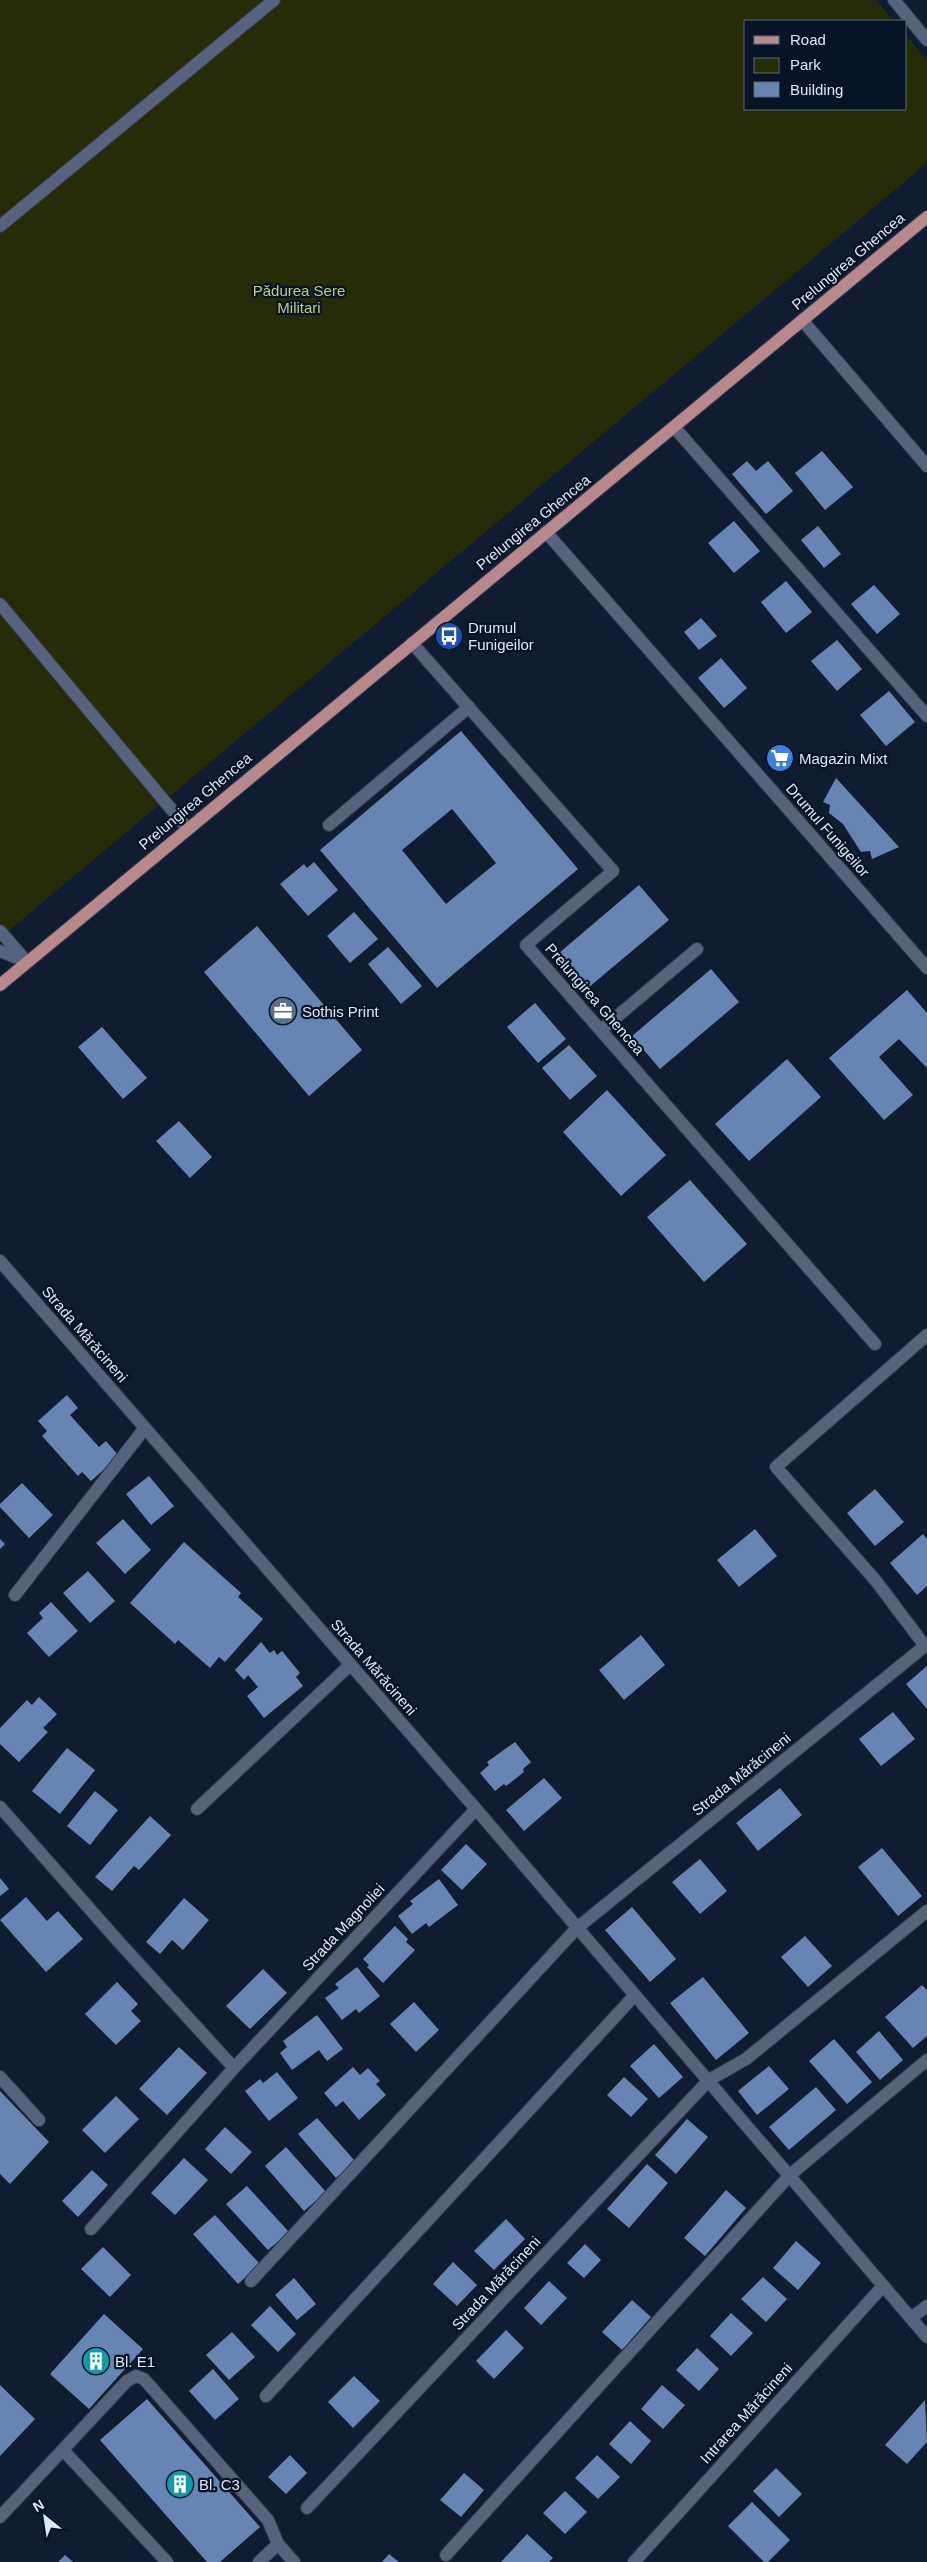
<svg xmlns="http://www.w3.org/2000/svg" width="927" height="2562" viewBox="0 0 927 2562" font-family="Helvetica,sans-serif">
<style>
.green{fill:#272c08}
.building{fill:#6685b3;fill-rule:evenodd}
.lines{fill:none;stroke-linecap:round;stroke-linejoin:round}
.minor-casing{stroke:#323849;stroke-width:14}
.major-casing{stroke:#323849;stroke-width:14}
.minor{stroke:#55647c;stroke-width:12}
.major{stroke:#b7898d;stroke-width:12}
.labels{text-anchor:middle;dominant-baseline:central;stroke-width:4.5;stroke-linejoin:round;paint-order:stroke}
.street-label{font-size:15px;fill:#dee8f6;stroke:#071426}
.park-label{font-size:15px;fill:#c1cf7a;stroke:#071426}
.poi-label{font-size:15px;fill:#dee8f6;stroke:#071426;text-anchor:start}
</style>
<rect width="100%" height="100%" fill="#101d31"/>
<path class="green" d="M 0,0 L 876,0 L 894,21 L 746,21 L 746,109 L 906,109 L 906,35 L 927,60 L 927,163 L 0,938 Z"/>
<path class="building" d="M 822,451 L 853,487 L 825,510 L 795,473 Z
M 747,461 L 756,471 L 768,461 L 793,491 L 766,514 L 732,474 Z
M 734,521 L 760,551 L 734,573 L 708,543 Z
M 818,526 L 841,554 L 824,568 L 801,540 Z
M 786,581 L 812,612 L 786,633 L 761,602 Z
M 874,585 L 900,614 L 877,634 L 851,604 Z
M 701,618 L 717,636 L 699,650 L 684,632 Z
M 837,640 L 862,669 L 837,691 L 811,661 Z
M 721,658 L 747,688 L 724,708 L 698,678 Z
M 889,691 L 915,722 L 886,746 L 860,715 Z
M 461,731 L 578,869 L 437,988 L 320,850 ZM 452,809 L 496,863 L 446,904 L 402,850 Z
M 836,778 L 899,847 L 872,859 L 870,851 L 861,852 L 843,824 L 829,813 L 830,805 L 823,802 Z
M 314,862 L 338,890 L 308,916 L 280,884 L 304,864 L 307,868 Z
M 639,885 L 669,920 L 589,987 L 559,953 Z
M 354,912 L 378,939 L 350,963 L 327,936 Z
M 257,926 L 362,1050 L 309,1096 L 204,972 Z
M 388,947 L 422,986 L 401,1004 L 368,964 Z
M 711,969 L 739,1002 L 660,1069 L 632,1036 Z
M 907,990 L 927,1013 L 927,1068 L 899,1039 L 879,1057 L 913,1095 L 884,1120 L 829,1058 Z
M 535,1003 L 566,1039 L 538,1063 L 507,1027 Z
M 102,1027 L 147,1078 L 123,1099 L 78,1047 Z
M 569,1045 L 597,1076 L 570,1100 L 542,1068 Z
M 787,1059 L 821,1097 L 749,1161 L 715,1124 Z
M 607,1090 L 666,1155 L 621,1196 L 563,1132 Z
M 179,1121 L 212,1157 L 190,1178 L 156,1141 Z
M 690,1180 L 747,1244 L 704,1282 L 647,1217 Z
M 67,1395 L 78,1408 L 70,1415 L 99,1447 L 106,1441 L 119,1456 L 91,1481 L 82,1472 L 78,1476 L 42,1436 L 47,1431 L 38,1421 Z
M 149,1476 L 174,1506 L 151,1525 L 126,1494 Z
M 22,1483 L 53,1515 L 29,1538 L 0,1507 L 0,1504 Z
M 875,1489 L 904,1522 L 875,1546 L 847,1513 Z
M 123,1519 L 151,1550 L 125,1574 L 96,1543 Z
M 755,1529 L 777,1556 L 739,1587 L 717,1560 Z
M 923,1534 L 927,1539 L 927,1586 L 917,1595 L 890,1563 Z
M 0,1539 L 5,1544 L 0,1549 Z
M 184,1542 L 241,1593 L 238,1597 L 263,1619 L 225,1662 L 219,1657 L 210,1668 L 178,1640 L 175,1644 L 130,1603 Z
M 88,1571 L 115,1601 L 90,1623 L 63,1593 Z
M 51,1602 L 78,1631 L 49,1657 L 27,1633 L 43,1618 L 39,1613 Z
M 641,1635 L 665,1665 L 624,1700 L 599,1670 Z
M 261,1642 L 270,1653 L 274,1650 L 277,1655 L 282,1651 L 300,1673 L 296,1677 L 303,1686 L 264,1718 L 247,1696 L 258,1687 L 248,1675 L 244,1680 L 235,1670 Z
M 927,1666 L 927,1709 L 906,1684 Z
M 39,1697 L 57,1714 L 43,1728 L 48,1732 L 19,1762 L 0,1744 L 0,1728 L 27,1700 L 32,1705 Z
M 893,1712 L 915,1739 L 881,1766 L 859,1739 Z
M 515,1742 L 531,1762 L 523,1769 L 524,1772 L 506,1786 L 504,1784 L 495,1791 L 480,1773 L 489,1765 L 487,1762 Z
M 67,1748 L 95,1770 L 60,1814 L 32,1791 Z
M 544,1778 L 562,1798 L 524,1831 L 506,1810 Z
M 780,1788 L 802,1815 L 758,1851 L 736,1823 Z
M 95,1791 L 118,1810 L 90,1845 L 67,1826 Z
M 150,1816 L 171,1835 L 139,1870 L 134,1866 L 112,1891 L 95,1877 Z
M 466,1844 L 487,1864 L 462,1890 L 441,1870 Z
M 882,1848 L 922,1896 L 898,1916 L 858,1867 Z
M 700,1859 L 727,1891 L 700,1914 L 672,1882 Z
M 0,1878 L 9,1889 L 0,1896 Z
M 439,1879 L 458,1905 L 429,1927 L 426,1923 L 412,1934 L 398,1916 L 413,1904 L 410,1901 Z
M 26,1897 L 47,1921 L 58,1911 L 83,1939 L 46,1972 L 0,1920 Z
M 184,1898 L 209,1920 L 183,1950 L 172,1940 L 160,1954 L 146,1942 Z
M 632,1907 L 676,1959 L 650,1982 L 605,1930 Z
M 395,1926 L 408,1939 L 406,1942 L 415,1950 L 383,1983 L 367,1967 L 369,1965 L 363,1959 Z
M 805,1936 L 832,1966 L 808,1987 L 781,1957 Z
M 357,1967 L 380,1996 L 359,2013 L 356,2009 L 342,2020 L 325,1998 L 339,1988 L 335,1984 Z
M 263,1969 L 287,1993 L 250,2029 L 226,2006 Z
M 703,1977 L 749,2033 L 716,2060 L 670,2003 Z
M 117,1982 L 138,2004 L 131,2011 L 141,2021 L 116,2045 L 85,2014 Z
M 922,1985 L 927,1990 L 927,2036 L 913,2048 L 885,2017 Z
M 414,2002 L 439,2030 L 416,2052 L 390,2024 Z
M 317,2015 L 343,2049 L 327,2061 L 319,2050 L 292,2070 L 280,2053 L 287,2047 L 283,2041 Z
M 879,2031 L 903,2060 L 880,2080 L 856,2052 Z
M 834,2039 L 872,2082 L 847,2104 L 809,2061 Z
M 654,2044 L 683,2077 L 659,2098 L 630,2066 Z
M 179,2047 L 207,2073 L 167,2115 L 139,2089 Z
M 769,2066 L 789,2089 L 757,2115 L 738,2091 Z
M 353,2067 L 360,2075 L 368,2068 L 380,2081 L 376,2084 L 386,2095 L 359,2120 L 343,2101 L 336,2107 L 324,2093 Z
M 277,2072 L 298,2098 L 269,2121 L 245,2091 L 260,2079 L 263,2083 Z
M 624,2077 L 648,2099 L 631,2117 L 607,2095 Z
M 816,2087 L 836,2110 L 789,2150 L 769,2127 Z
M 0,2091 L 49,2142 L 10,2184 L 0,2174 Z
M 116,2096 L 139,2119 L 105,2153 L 82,2130 Z
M 317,2118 L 355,2161 L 336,2178 L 298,2134 Z
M 687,2119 L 708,2137 L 676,2174 L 655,2155 Z
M 225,2127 L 252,2152 L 231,2174 L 205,2149 Z
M 286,2147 L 326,2192 L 304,2211 L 265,2166 Z
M 184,2158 L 208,2180 L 175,2215 L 151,2193 Z
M 647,2164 L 668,2183 L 629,2228 L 607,2209 Z
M 92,2170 L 108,2185 L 78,2217 L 62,2201 Z
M 247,2186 L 289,2232 L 268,2250 L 226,2204 Z
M 726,2190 L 746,2208 L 705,2256 L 684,2238 Z
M 215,2215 L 260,2264 L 238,2284 L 193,2234 Z
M 506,2219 L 525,2239 L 494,2270 L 474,2251 Z
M 796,2241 L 821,2263 L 798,2290 L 773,2268 Z
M 585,2244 L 601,2260 L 584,2278 L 567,2263 Z
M 103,2247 L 131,2275 L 110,2297 L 81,2269 Z
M 453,2262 L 477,2285 L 457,2306 L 433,2284 Z
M 763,2277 L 787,2299 L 766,2322 L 741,2299 Z
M 294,2278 L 316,2304 L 297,2320 L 275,2295 Z
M 549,2281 L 567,2298 L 541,2325 L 524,2308 Z
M 632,2300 L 651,2317 L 622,2350 L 602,2332 Z
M 270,2306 L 296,2334 L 278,2352 L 251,2325 Z
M 731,2313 L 753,2333 L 731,2356 L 710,2336 Z
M 104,2314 L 143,2349 L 89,2409 L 50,2374 Z
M 506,2330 L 524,2348 L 494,2379 L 476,2361 Z
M 232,2332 L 255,2357 L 229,2380 L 206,2355 Z
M 697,2348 L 719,2369 L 699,2391 L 676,2370 Z
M 213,2369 L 239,2399 L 215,2420 L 189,2391 Z
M 354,2376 L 380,2401 L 353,2428 L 328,2402 Z
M 0,2385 L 35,2419 L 0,2456 Z
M 662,2385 L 685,2405 L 663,2429 L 641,2409 Z
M 147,2399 L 260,2527 L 220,2562 L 207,2562 L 100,2440 Z
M 925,2400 L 927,2442 L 907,2464 L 885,2445 Z
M 630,2421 L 651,2441 L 631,2464 L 609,2444 Z
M 290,2455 L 307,2473 L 286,2494 L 268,2477 Z
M 597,2455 L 620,2477 L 598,2499 L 575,2478 Z
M 776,2468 L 802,2494 L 779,2517 L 753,2491 Z
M 464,2473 L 484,2490 L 461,2517 L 440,2500 Z
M 565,2491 L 587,2512 L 565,2534 L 543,2513 Z
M 752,2502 L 790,2540 L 768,2562 L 764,2562 L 728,2526 Z
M 527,2534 L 553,2558 L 549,2562 L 501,2562 Z
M 389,2554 L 399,2562 L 382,2562 Z
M 65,2555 L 73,2562 L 58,2562 Z"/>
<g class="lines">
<g class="minor-casing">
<path id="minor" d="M 894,0 L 927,40
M 0,226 L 274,0
M 802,320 L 927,466
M 674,427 L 927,716
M 546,532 L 927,968
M 0,604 L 187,828
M 412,643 L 613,871 L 526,945 L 875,1344
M 329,825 L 469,707
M 0,931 L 27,962
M 0,951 L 25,961
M 601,1030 L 697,949
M 0,1261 L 476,1809 L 927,2337
M 15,1595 L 145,1428
M 0,1807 L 118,1941 L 234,2068
M 197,1809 L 350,1665
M 0,2077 L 39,2120
M 91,2229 L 234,2068 L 476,1809
M 251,2281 L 577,1928 L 925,1646 L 876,1581 L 776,1467 L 927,1335
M 911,2318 L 927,2306
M 266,2396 L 635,1995
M 63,2450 L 167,2562
M 307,2508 L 709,2080 L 746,2059 L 927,1911
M 0,2517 L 127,2381 L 136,2376 L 144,2379 L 268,2520 L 278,2544 L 294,2562
M 446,2555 L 790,2175 L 927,2060
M 259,2562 L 278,2544
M 634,2562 L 883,2286"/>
</g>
<g class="major-casing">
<path id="major" d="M 0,985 L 927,217"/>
</g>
<use href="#minor" class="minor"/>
<use href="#major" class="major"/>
</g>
<defs>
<g id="bus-disc" transform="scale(1.4375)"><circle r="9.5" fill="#1a4fb4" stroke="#071426"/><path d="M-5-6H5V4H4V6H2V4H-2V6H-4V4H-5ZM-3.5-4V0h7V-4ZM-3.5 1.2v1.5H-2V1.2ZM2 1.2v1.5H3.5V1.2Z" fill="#fff"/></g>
<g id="supermarket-disc" transform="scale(1.4375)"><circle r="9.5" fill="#3f7fe0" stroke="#071426"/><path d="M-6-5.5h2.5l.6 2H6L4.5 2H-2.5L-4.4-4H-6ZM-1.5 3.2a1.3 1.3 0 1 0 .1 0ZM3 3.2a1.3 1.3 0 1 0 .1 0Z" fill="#fff"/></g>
<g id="office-disc" transform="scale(1.4375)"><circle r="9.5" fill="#5c6f8a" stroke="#071426"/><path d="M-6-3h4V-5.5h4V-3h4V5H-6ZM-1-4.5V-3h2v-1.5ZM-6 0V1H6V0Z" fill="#fff"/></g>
<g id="building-disc" transform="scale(1.4375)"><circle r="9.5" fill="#0f9aa8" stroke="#071426"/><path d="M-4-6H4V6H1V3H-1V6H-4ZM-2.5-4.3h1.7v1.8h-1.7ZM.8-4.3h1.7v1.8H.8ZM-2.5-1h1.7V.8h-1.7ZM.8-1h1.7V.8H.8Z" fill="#fff"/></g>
</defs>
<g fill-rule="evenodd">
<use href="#bus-disc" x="449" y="636"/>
<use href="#supermarket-disc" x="780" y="758"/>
<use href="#office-disc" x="283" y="1011"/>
<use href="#building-disc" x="96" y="2361"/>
<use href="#building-disc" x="180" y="2484"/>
</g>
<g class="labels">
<g class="street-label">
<text transform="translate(848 261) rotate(-40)">Prelungirea Ghencea</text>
<text transform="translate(533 522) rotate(-39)">Prelungirea Ghencea</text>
<text transform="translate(195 801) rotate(-40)">Prelungirea Ghencea</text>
<text transform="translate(828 830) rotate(49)">Drumul Funigeilor</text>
<text transform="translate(595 999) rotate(49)">Prelungirea Ghencea</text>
<text transform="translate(85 1334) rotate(49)">Strada Mărăcineni</text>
<text transform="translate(374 1667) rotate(49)">Strada Mărăcineni</text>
<text transform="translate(741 1774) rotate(-39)">Strada Mărăcineni</text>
<text transform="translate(343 1927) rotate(-47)">Strada Magnoliei</text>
<text transform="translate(496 2283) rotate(-47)">Strada Mărăcineni</text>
<text transform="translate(746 2413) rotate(-48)">Intrarea Mărăcineni</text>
</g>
<g class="park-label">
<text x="299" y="290">Pădurea Sere<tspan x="299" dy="17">Militari</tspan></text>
</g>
<g class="poi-label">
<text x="468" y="627">Drumul<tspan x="468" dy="17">Funigeilor</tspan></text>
<text x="799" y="758">Magazin Mixt</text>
<text x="302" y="1011">Sothis Print</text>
<text x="115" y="2361">Bl. E1</text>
<text x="199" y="2484">Bl. C3</text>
</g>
</g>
<rect x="744" y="20" width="162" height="90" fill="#071426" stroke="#5d6979"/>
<rect x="754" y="36" width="25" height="8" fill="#b7898d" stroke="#5d6979"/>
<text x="790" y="45" font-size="15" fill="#dee8f6">Road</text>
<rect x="754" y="58" width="25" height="15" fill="#272c08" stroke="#5d6979"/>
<text x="790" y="70" font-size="15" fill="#dee8f6">Park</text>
<rect x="754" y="82" width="25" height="15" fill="#6685b3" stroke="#5d6979"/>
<text x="790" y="95" font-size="15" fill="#dee8f6">Building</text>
<g transform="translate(45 2517) rotate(330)" stroke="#071426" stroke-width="4" paint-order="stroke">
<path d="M0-4L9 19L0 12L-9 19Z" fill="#dee8f6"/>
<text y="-8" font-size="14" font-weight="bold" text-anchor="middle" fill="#dee8f6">N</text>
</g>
</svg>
